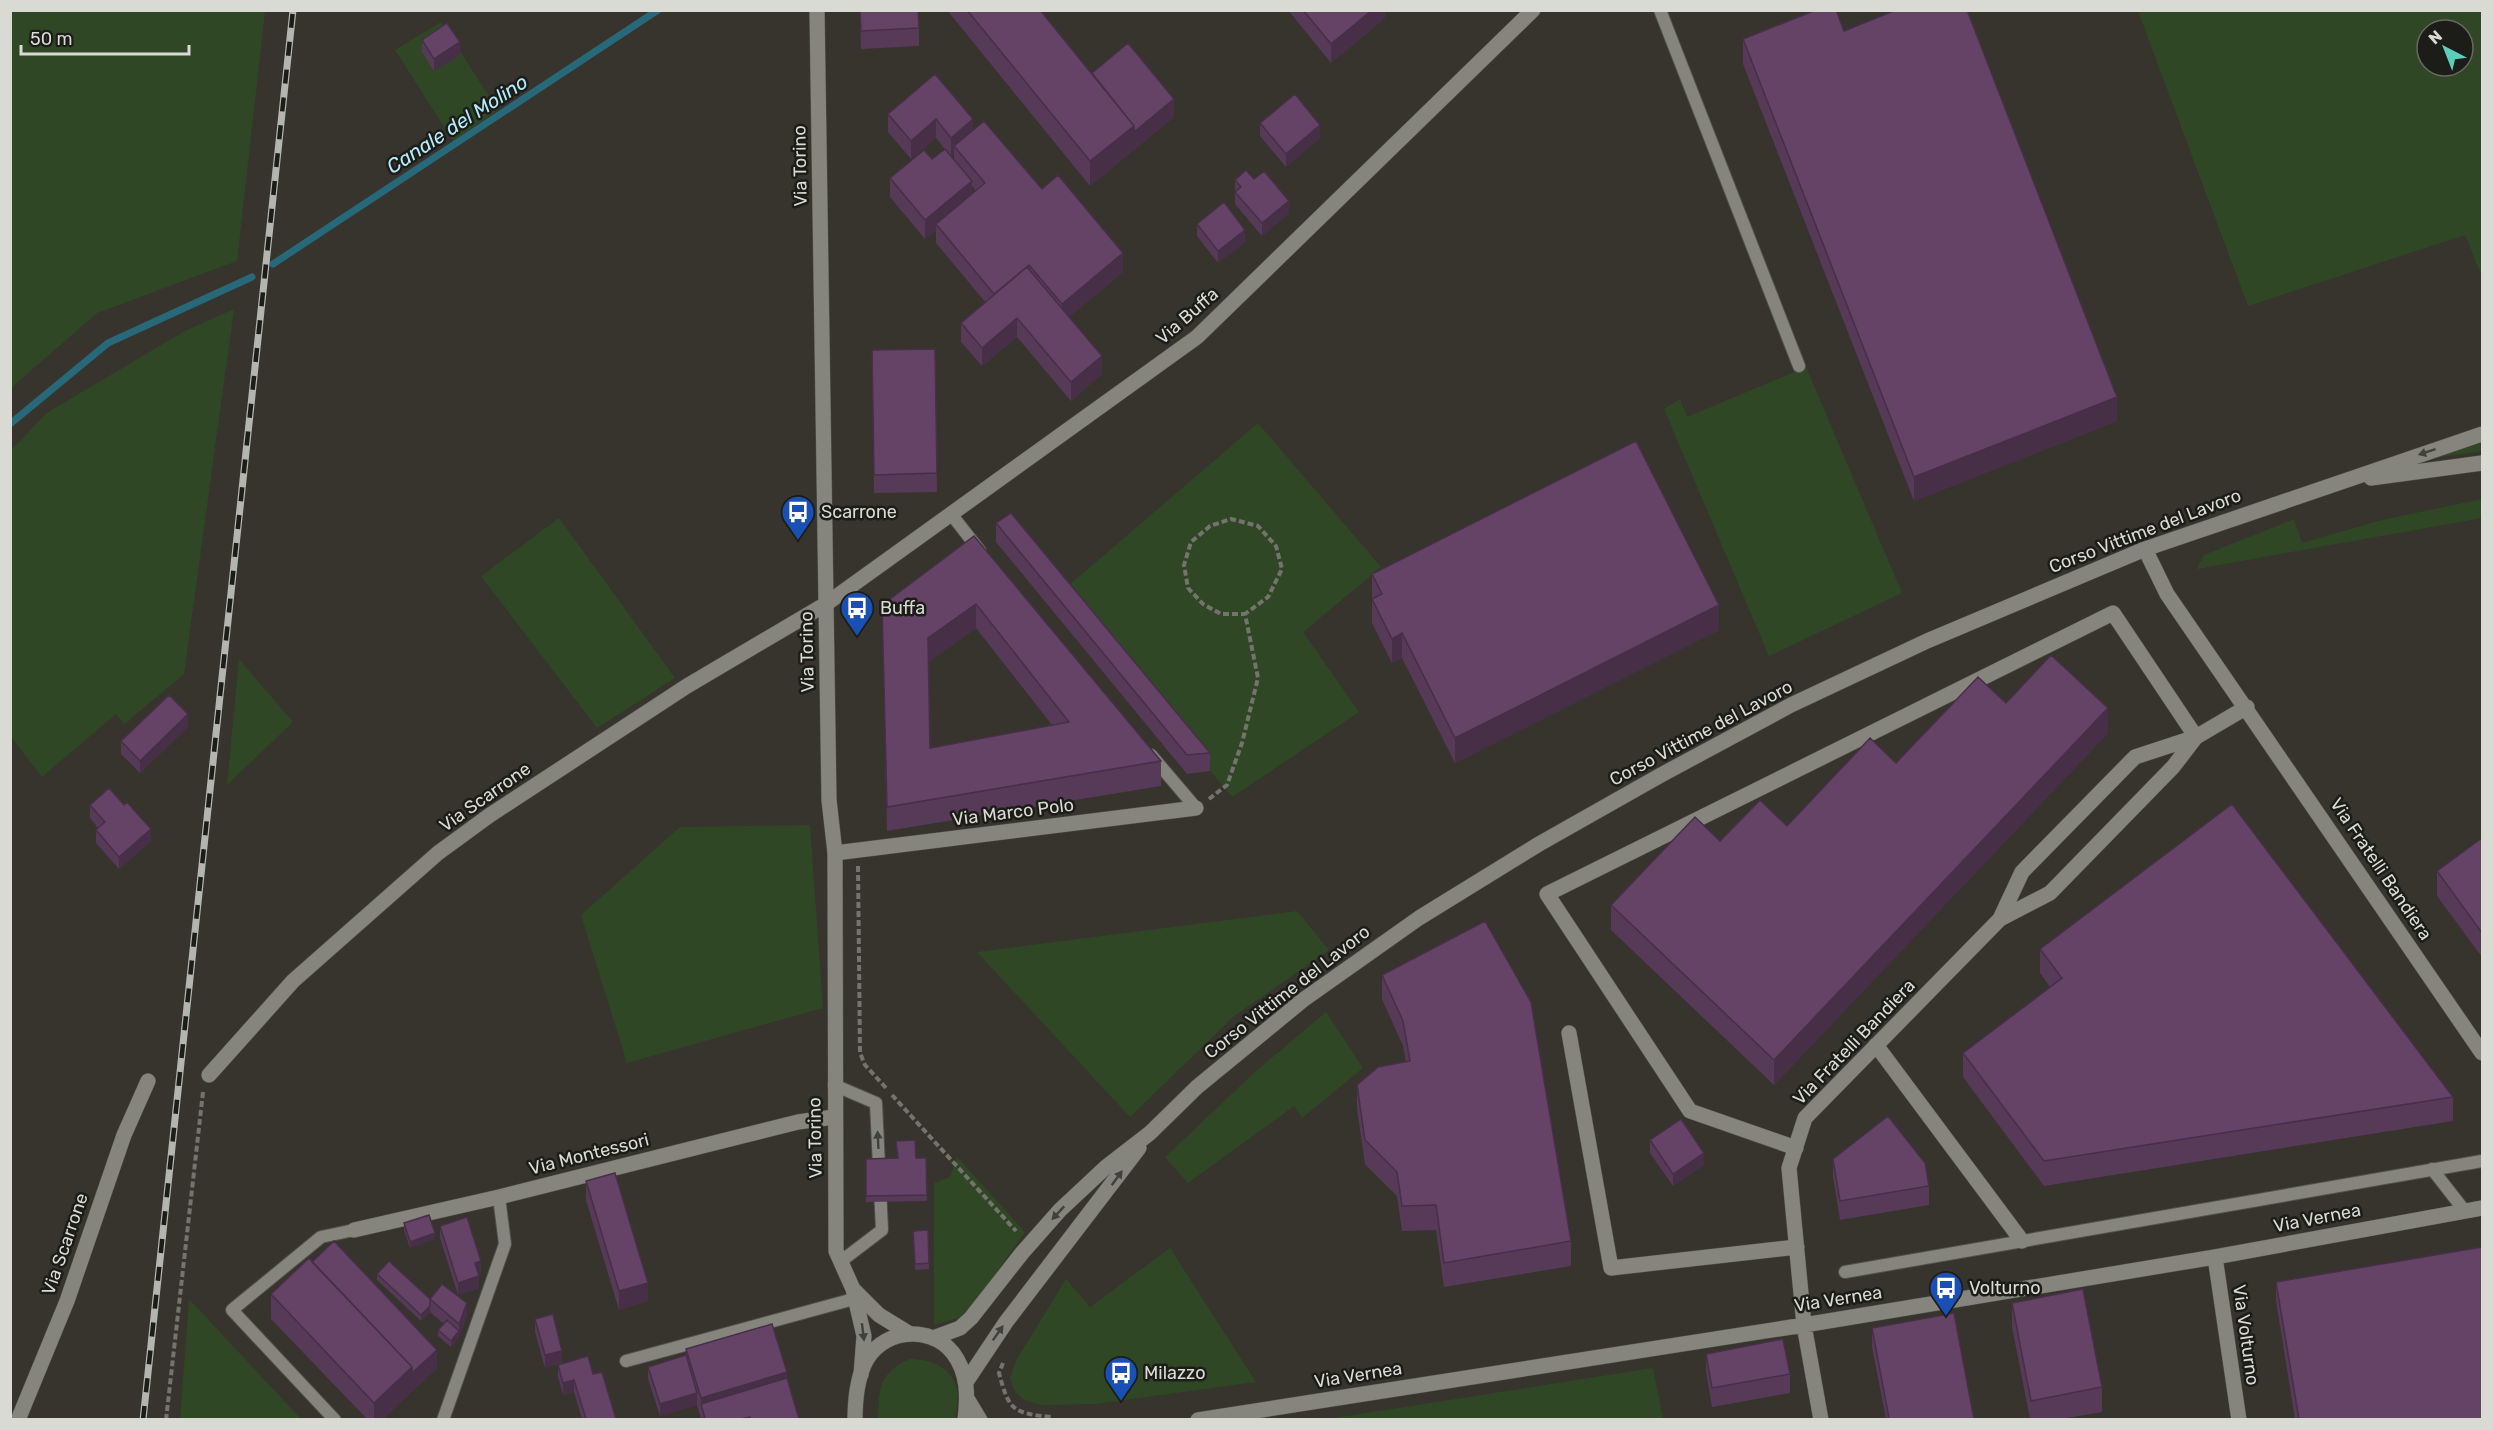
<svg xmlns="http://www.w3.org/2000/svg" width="2493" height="1430" viewBox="0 0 2493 1430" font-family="Rubik,sans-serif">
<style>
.green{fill:#304726;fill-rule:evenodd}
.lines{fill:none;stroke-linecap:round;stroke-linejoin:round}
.stream{stroke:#276978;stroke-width:7}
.lane-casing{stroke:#52514b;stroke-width:14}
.street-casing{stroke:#52514b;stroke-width:16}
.secondary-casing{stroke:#52514b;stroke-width:16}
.path{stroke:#74736d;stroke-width:4;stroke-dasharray:6 3;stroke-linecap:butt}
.lane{stroke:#86857d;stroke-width:12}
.street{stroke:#86857d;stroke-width:15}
.secondary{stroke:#86857d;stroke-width:15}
.rail-casing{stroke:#b5b5b0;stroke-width:7}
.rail{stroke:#1c1c19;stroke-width:4.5;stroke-dasharray:14;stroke-linecap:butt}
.wall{fill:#563a58;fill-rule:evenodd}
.shaded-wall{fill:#462f47}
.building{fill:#644366;stroke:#462f47;stroke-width:1.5;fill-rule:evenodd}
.oneway{fill:#41413c}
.labels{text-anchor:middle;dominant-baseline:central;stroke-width:5;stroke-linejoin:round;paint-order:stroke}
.street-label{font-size:18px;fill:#dadad5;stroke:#1c1c19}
.poi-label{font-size:18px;fill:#dadad5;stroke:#1c1c19;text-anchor:start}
.water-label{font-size:20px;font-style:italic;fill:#b4ebfa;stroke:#1c1c19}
</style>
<rect width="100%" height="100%" fill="#36342d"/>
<path class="green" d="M 11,10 L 265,11 L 237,261 L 97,313 L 11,388 Z
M 2138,11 L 2482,11 L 2482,277 L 2465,235 L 2248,306 ZM 2427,30 L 2463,30 L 2463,66 L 2427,66 Z
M 441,22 L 498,110 L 453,141 L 395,50 Z
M 234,309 L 184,674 L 124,724 L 116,714 L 42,777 L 11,737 L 11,450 L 48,412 L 185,331 Z
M 1806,367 L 1902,593 L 1769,656 L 1664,409 L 1680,399 L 1687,417 Z
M 1258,423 L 1381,567 L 1303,632 L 1359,712 L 1232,797 L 1061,592 Z
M 2482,442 L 2482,451 L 2414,461 Z
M 2482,499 L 2482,518 L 2197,569 L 2204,555 L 2294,519 L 2302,543 L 2382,520 Z
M 559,518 L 675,678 L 597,728 L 481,576 Z
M 239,659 L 293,722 L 227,785 Z
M 810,825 L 823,1008 L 627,1063 L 581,915 L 680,827 Z
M 1297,911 L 1329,950 L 1233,1017 L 1130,1117 L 977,952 Z
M 1326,1012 L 1363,1068 L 1302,1118 L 1294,1106 L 1188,1183 L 1165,1157 L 1256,1071 Z
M 957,1157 L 1025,1232 L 975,1303 L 958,1318 L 934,1325 L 934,1183 L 950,1177 Z
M 1170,1248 L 1256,1382 L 1095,1404 L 1041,1405 L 1022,1399 L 1014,1390 L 1010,1378 L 1017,1359 L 1066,1279 L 1090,1307 Z
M 189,1299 L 301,1419 L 180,1419 Z
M 910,1359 C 930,1359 954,1367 957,1391 C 959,1399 956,1411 955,1419 L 878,1419 C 879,1389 879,1372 910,1359 Z
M 1653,1368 L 1663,1419 L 1328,1419 Z"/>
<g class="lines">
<path class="stream" d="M 273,264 L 658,10
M 10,424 L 108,343 L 252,277"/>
<g class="lane-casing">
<path id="lane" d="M 1660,10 L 1799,366
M 951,514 L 980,551
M 1151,755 L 1196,808
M 834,1085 L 876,1103 L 882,1230 L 840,1262
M 2432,1169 L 2464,1210
M 1845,1272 L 2482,1161
M 626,1361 L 861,1297
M 335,1420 L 232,1310 L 321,1237 L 354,1230
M 443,1420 L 505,1244 L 499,1197"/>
</g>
<g class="street-casing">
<path id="street" d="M 2371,478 L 2482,463
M 2145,549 L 2167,594 L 2482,1053
M 835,853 L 1196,808
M 2000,919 L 2050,893 L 2173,767 L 2196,737
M 1569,1033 L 1611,1268 L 1797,1247
M 1876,1045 L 2022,1241
M 209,1075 L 293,981 L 438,853 L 490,815 L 687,686 L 826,604 L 1197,337 L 1533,10
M 1796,1148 L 1690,1111 L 1547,894 L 2113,613 L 2196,737
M 354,1230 L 499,1197 L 798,1122 L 834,1117
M 2215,1257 L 2239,1420
M 933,1338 L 960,1328 L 971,1318 L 1022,1253 L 1060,1210 L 1106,1167 L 1150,1133 L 1197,1087 L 1303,1000 L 1419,918 L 1539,844 L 1661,775 L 1791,705 L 1927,641 L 2145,549 L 2482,434
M 966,1382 L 1006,1322 L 1139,1148
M 968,1400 L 980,1420
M 18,1420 L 67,1301 L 124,1135 L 148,1081
M 1198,1420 L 1804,1325 L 2215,1257 L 2482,1208
M 1821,1420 L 1804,1325 L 1789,1168 L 1805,1118 L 2000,919 L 2022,872 L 2135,757 L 2196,737 L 2247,707"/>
</g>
<g class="secondary-casing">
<path id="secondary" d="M 817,10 L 829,800 L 835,853 L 836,1251 L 853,1289 L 864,1336 L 861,1375
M 853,1289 L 879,1315 L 910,1334
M 855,1420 C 855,1402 857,1381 864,1365 C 879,1330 929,1323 953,1353 C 968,1373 968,1396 965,1420"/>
</g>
<path class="path" d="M 1209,799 L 1227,785 L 1242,743 L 1258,678 L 1245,614 L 1268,597 L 1282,569 L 1276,546 L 1258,526 L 1231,519 L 1210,526 L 1191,542 L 1184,565 L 1188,588 L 1203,604 L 1221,614 L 1245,614
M 858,866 L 860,1053 L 865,1065 L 887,1089
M 892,1095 L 1016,1231
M 1003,1363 L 999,1373 C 1009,1410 1012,1413 1051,1417 L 1052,1420
M 166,1420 L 203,1092"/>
<use href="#lane" class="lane"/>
<use href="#street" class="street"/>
<use href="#secondary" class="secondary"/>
<g class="rail-casing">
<path id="rail" d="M 143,1420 L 293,10"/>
</g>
<use href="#rail" class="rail"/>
</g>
<path class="wall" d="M 860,10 L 919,28 L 919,46 L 861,49 Z
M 947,10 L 1040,10 L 1092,73 L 1174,117 L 1090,186 Z
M 1288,10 L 1385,10 L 1385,18 L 1331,63 Z
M 1844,31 L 2117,421 L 1914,501 L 1743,64 L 1743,39 Z
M 422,40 L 460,55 L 434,71 L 422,52 Z
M 935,74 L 973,130 L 1042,189 L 1123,272 L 1069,317 L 1102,374 L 1071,401 L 1017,337 L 982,366 L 961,342 L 961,323 L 986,303 L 936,243 L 936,230 L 925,239 L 890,197 L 890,178 L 932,159 L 954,160 L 954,154 L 951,157 L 936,138 L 911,159 L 888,132 L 888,114 ZM 972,186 L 976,191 L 972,194 Z
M 1260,123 L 1320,138 L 1286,167 L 1260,136 Z
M 1254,179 L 1289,213 L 1262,236 L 1235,204 L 1235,180 Z
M 1197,224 L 1245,242 L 1218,263 L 1197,236 Z
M 935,349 L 937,492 L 874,493 L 872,350 Z
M 996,523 L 1210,753 L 1210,771 L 1187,774 L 996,542 Z
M 974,536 L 1161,761 L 1161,786 L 887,831 L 882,605 ZM 976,628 L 1052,725 L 930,748 L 929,662 Z
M 1372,574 L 1719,630 L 1455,763 L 1402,658 L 1392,663 L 1372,623 Z
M 2006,703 L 2108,733 L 1774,1085 L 1611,930 L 1611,905 L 1720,841 L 1787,826 L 1896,763 Z
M 188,727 L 140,773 L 121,754 L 121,741 Z
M 90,805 L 124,805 L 151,841 L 119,869 L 96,843 L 96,830 L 98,828 L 90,818 Z
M 2482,838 L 2482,957 L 2437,896 L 2437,871 Z
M 2040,949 L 2453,1097 L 2453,1121 L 2044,1186 L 1963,1077 L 1963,1053 L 2050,987 L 2040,973 Z
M 1382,975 L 1571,1241 L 1571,1266 L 1444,1287 L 1436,1230 L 1402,1231 L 1397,1196 L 1365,1164 L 1357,1109 L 1357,1085 L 1406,1062 L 1403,1046 L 1382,999 Z
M 1650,1140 L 1704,1165 L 1673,1186 L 1650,1153 Z
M 896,1141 L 916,1158 L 926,1158 L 927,1201 L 866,1202 L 866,1159 L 897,1158 Z
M 1833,1159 L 1929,1186 L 1929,1205 L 1840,1220 L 1833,1177 Z
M 586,1181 L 648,1301 L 619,1310 L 586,1200 Z
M 404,1223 L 435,1239 L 410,1248 L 404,1230 Z
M 440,1226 L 481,1273 L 478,1274 L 479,1288 L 458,1295 L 440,1238 Z
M 928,1230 L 929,1269 L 915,1270 L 913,1231 Z
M 377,1274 L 467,1316 L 459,1337 L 451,1347 L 438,1336 L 438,1330 L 444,1324 L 430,1312 L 421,1321 L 377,1280 Z
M 2276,1282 L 2482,1419 L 2295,1419 L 2276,1301 Z
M 271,1294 L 437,1368 L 383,1419 L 367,1419 L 271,1319 Z
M 2012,1303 L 2102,1387 L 2102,1412 L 2061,1419 L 2030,1419 L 2012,1327 Z
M 535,1319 L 562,1363 L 593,1374 L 616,1419 L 582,1419 L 574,1392 L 563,1395 L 558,1377 L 558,1364 L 545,1368 L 535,1332 Z
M 1872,1328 L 1974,1419 L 1886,1419 L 1872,1347 Z
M 686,1349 L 787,1378 L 799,1419 L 701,1419 L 697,1405 L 660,1416 L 648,1379 L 648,1367 L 686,1355 Z
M 1706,1354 L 1790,1374 L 1790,1393 L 1712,1407 L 1706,1372 Z"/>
<path class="shaded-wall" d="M 1372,10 L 1385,10 L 1385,18 L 1331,63 L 1331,44 Z
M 460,42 L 460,55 L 434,71 L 434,59 Z
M 1174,99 L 1174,117 L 1090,186 L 1090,161 L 1134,126 Z
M 936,119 L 936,138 L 911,159 L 911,141 Z
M 973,119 L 973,138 L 954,146 L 954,154 L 951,157 L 951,138 Z
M 1320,125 L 1320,138 L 1286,167 L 1286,154 Z
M 972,181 L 972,200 L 936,224 L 936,230 L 925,239 L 925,220 Z
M 1289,201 L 1289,213 L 1262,236 L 1262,223 Z
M 1245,230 L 1245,242 L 1218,263 L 1218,251 Z
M 1123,253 L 1123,272 L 1062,323 L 1062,304 Z
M 1029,265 L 1029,283 L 994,312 L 994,294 Z
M 1017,318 L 1017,337 L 982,366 L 982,348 Z
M 1102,356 L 1102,374 L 1071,401 L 1071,382 Z
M 2117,397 L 2117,421 L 1914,501 L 1914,477 Z
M 976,604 L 976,628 L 928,663 L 928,638 Z
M 1719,605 L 1719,630 L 1455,763 L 1455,738 Z
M 1402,633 L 1402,658 L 1392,663 L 1392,639 Z
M 2108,708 L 2108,733 L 1774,1085 L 1774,1060 Z
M 188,714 L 188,727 L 140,773 L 140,761 Z
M 151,829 L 151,841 L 119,869 L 119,857 Z
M 1704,1153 L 1704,1165 L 1673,1186 L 1673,1174 Z
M 435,1233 L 435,1239 L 410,1248 L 410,1242 Z
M 481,1261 L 481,1273 L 475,1275 L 475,1263 Z
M 479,1276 L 479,1288 L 458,1295 L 458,1283 Z
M 648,1283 L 648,1301 L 619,1310 L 619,1291 Z
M 467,1303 L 467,1316 L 459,1337 L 451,1347 L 451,1341 L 459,1331 L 459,1324 Z
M 430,1306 L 430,1312 L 421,1321 L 421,1315 Z
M 437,1350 L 437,1368 L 383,1419 L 374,1419 L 374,1403 L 412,1367 Z
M 562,1351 L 562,1363 L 545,1368 L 545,1355 Z
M 787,1372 L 787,1390 L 701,1404 L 701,1398 Z
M 574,1380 L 574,1392 L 563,1395 L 563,1383 Z
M 697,1393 L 697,1405 L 660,1416 L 660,1404 Z"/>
<path class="building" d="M 860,10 L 918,10 L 919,28 L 861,31 Z
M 967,10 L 1040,10 L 1134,126 L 1090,161 Z
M 1303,10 L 1372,10 L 1331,44 Z
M 1816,10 L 1836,10 L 1844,31 L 1896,10 L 1967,10 L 2117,397 L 1914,477 L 1743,39 Z
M 447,23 L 460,42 L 434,59 L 422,40 Z
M 1128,43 L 1174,99 L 1134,132 L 1134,126 L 1092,73 Z
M 935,74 L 973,119 L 951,138 L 936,119 L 911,141 L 888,114 Z
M 1295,94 L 1320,125 L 1286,154 L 1260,123 Z
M 984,121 L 1042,189 L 1058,175 L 1123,253 L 1062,304 L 1029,265 L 994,294 L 936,224 L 985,183 L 954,146 Z
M 945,149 L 972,181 L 925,220 L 890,178 L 924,150 L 932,159 Z
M 1246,170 L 1254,179 L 1264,171 L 1289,201 L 1262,223 L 1235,192 L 1241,187 L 1235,180 Z
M 1224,202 L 1245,230 L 1218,251 L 1197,224 Z
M 1027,267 L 1102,356 L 1071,382 L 1017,318 L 982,348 L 961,323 Z
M 935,349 L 937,473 L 874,475 L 872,350 Z
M 1636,441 L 1719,605 L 1455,738 L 1402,633 L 1392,639 L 1372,599 L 1382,594 L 1372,574 Z
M 1011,513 L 1210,753 L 1187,755 L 996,523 Z
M 974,536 L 1161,761 L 887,807 L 882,605 ZM 976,604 L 1069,722 L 930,748 L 928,638 Z
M 2051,655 L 2108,708 L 1774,1060 L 1611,905 L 1695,817 L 1720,841 L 1760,800 L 1787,826 L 1870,738 L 1896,763 L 1978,677 L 2006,703 Z
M 169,695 L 188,714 L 140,761 L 121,741 Z
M 109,788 L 124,805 L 127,802 L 151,829 L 119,857 L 96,830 L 105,822 L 90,805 Z
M 2232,804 L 2453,1097 L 2044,1161 L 1963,1053 L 2062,978 L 2040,949 Z
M 2482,838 L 2482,933 L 2437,871 Z
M 1485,921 L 1531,1002 L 1571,1241 L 1444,1263 L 1436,1205 L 1402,1206 L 1397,1172 L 1365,1140 L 1357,1085 L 1378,1067 L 1410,1061 L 1403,1021 L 1382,975 Z
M 1888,1116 L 1925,1163 L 1929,1186 L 1840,1201 L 1833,1159 Z
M 1681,1119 L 1704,1153 L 1673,1174 L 1650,1140 Z
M 915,1140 L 916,1158 L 926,1158 L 927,1195 L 866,1196 L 866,1159 L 898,1158 L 896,1141 Z
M 615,1173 L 648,1283 L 619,1291 L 586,1181 Z
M 429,1215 L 435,1233 L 410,1242 L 404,1223 Z
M 467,1217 L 481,1261 L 475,1263 L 479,1276 L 458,1283 L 440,1226 Z
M 928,1230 L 929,1263 L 915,1264 L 913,1231 Z
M 334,1241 L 437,1350 L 412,1373 L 412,1367 L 312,1262 Z
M 2482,1247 L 2482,1419 L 2299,1419 L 2276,1282 Z
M 309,1258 L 412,1367 L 374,1403 L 271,1294 Z
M 389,1261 L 430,1299 L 430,1306 L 421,1315 L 377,1274 Z
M 442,1284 L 467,1303 L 459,1324 L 430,1299 Z
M 2083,1289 L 2102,1387 L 2031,1401 L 2012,1303 Z
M 1954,1313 L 1974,1419 L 1883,1419 L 1889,1418 L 1872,1328 Z
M 553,1314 L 562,1351 L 545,1355 L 535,1319 Z
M 447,1320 L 459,1331 L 451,1341 L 438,1330 Z
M 772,1324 L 787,1372 L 701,1398 L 686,1349 Z
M 1783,1339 L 1790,1374 L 1712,1388 L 1706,1354 Z
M 686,1355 L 697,1393 L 660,1404 L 648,1367 Z
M 588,1356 L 593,1374 L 602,1372 L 616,1419 L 586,1419 L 574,1380 L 563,1383 L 558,1365 Z
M 787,1378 L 799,1419 L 751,1419 L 750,1417 L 740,1419 L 705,1419 L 701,1404 Z"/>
<defs><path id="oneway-solid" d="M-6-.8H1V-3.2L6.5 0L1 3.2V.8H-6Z" transform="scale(1.5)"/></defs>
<g class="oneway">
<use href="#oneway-solid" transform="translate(2427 452) rotate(162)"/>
<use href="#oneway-solid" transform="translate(878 1140) rotate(-93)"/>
<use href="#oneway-solid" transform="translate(1117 1178) rotate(-54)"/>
<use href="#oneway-solid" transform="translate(1058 1213) rotate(133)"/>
<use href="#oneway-solid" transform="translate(863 1332) rotate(83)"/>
<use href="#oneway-solid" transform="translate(998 1333) rotate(-55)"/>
</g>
<defs>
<g id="bus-pin" transform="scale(1.725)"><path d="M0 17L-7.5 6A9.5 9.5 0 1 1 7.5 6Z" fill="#1a4fb4" stroke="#1c1c19"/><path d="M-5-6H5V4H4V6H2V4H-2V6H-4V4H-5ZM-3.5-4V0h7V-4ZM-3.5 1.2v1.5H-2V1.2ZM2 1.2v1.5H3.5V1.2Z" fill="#fff"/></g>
</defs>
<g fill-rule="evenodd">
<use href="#bus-pin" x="798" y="512"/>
<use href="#bus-pin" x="857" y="608"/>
<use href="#bus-pin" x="1946" y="1288"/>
<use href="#bus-pin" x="1121" y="1373"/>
</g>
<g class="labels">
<g class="street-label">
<text transform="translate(800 166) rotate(-91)">Via Torino</text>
<text transform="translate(1187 316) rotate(-41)">Via Buffa</text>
<text transform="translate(2145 531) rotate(-21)">Corso Vittime del Lavoro</text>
<text transform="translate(807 652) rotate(-91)">Via Torino</text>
<text transform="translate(1701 733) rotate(-28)">Corso Vittime del Lavoro</text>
<text transform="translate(485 797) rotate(-35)">Via Scarrone</text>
<text transform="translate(1013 812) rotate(-7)">Via Marco Polo</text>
<text transform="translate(2381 869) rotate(56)">Via Fratelli Bandiera</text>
<text transform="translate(1287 992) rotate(-38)">Corso Vittime del Lavoro</text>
<text transform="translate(1854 1042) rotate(-46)">Via Fratelli Bandiera</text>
<text transform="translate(815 1138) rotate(-91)">Via Torino</text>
<text transform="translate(589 1154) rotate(-14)">Via Montessori</text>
<text transform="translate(2317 1218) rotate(-11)">Via Vernea</text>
<text transform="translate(65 1244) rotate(-71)">Via Scarrone</text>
<text transform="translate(1838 1299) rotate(-9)">Via Vernea</text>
<text transform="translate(2246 1335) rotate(82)">Via Volturno</text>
<text transform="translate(1358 1375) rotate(-9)">Via Vernea</text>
</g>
<g class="poi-label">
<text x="821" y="512">Scarrone</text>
<text x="880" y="608">Buffa</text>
<text x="1969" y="1288">Volturno</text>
<text x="1144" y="1373">Milazzo</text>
</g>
<g class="water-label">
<text transform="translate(457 124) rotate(-33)">Canale del Molino</text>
</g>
</g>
<rect width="2493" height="1430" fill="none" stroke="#dadad5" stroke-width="24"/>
<g transform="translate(2445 48) rotate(318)"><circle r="28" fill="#1c1c19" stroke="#686864" stroke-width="1.5"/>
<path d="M0-4.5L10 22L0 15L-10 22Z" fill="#5cceba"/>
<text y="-9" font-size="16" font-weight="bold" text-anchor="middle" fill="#dadad5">N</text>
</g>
<path d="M21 45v9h168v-9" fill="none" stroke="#dadad5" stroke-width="3"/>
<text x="30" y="45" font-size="18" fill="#dadad5" stroke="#1c1c19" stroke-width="4.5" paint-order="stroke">50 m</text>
</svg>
